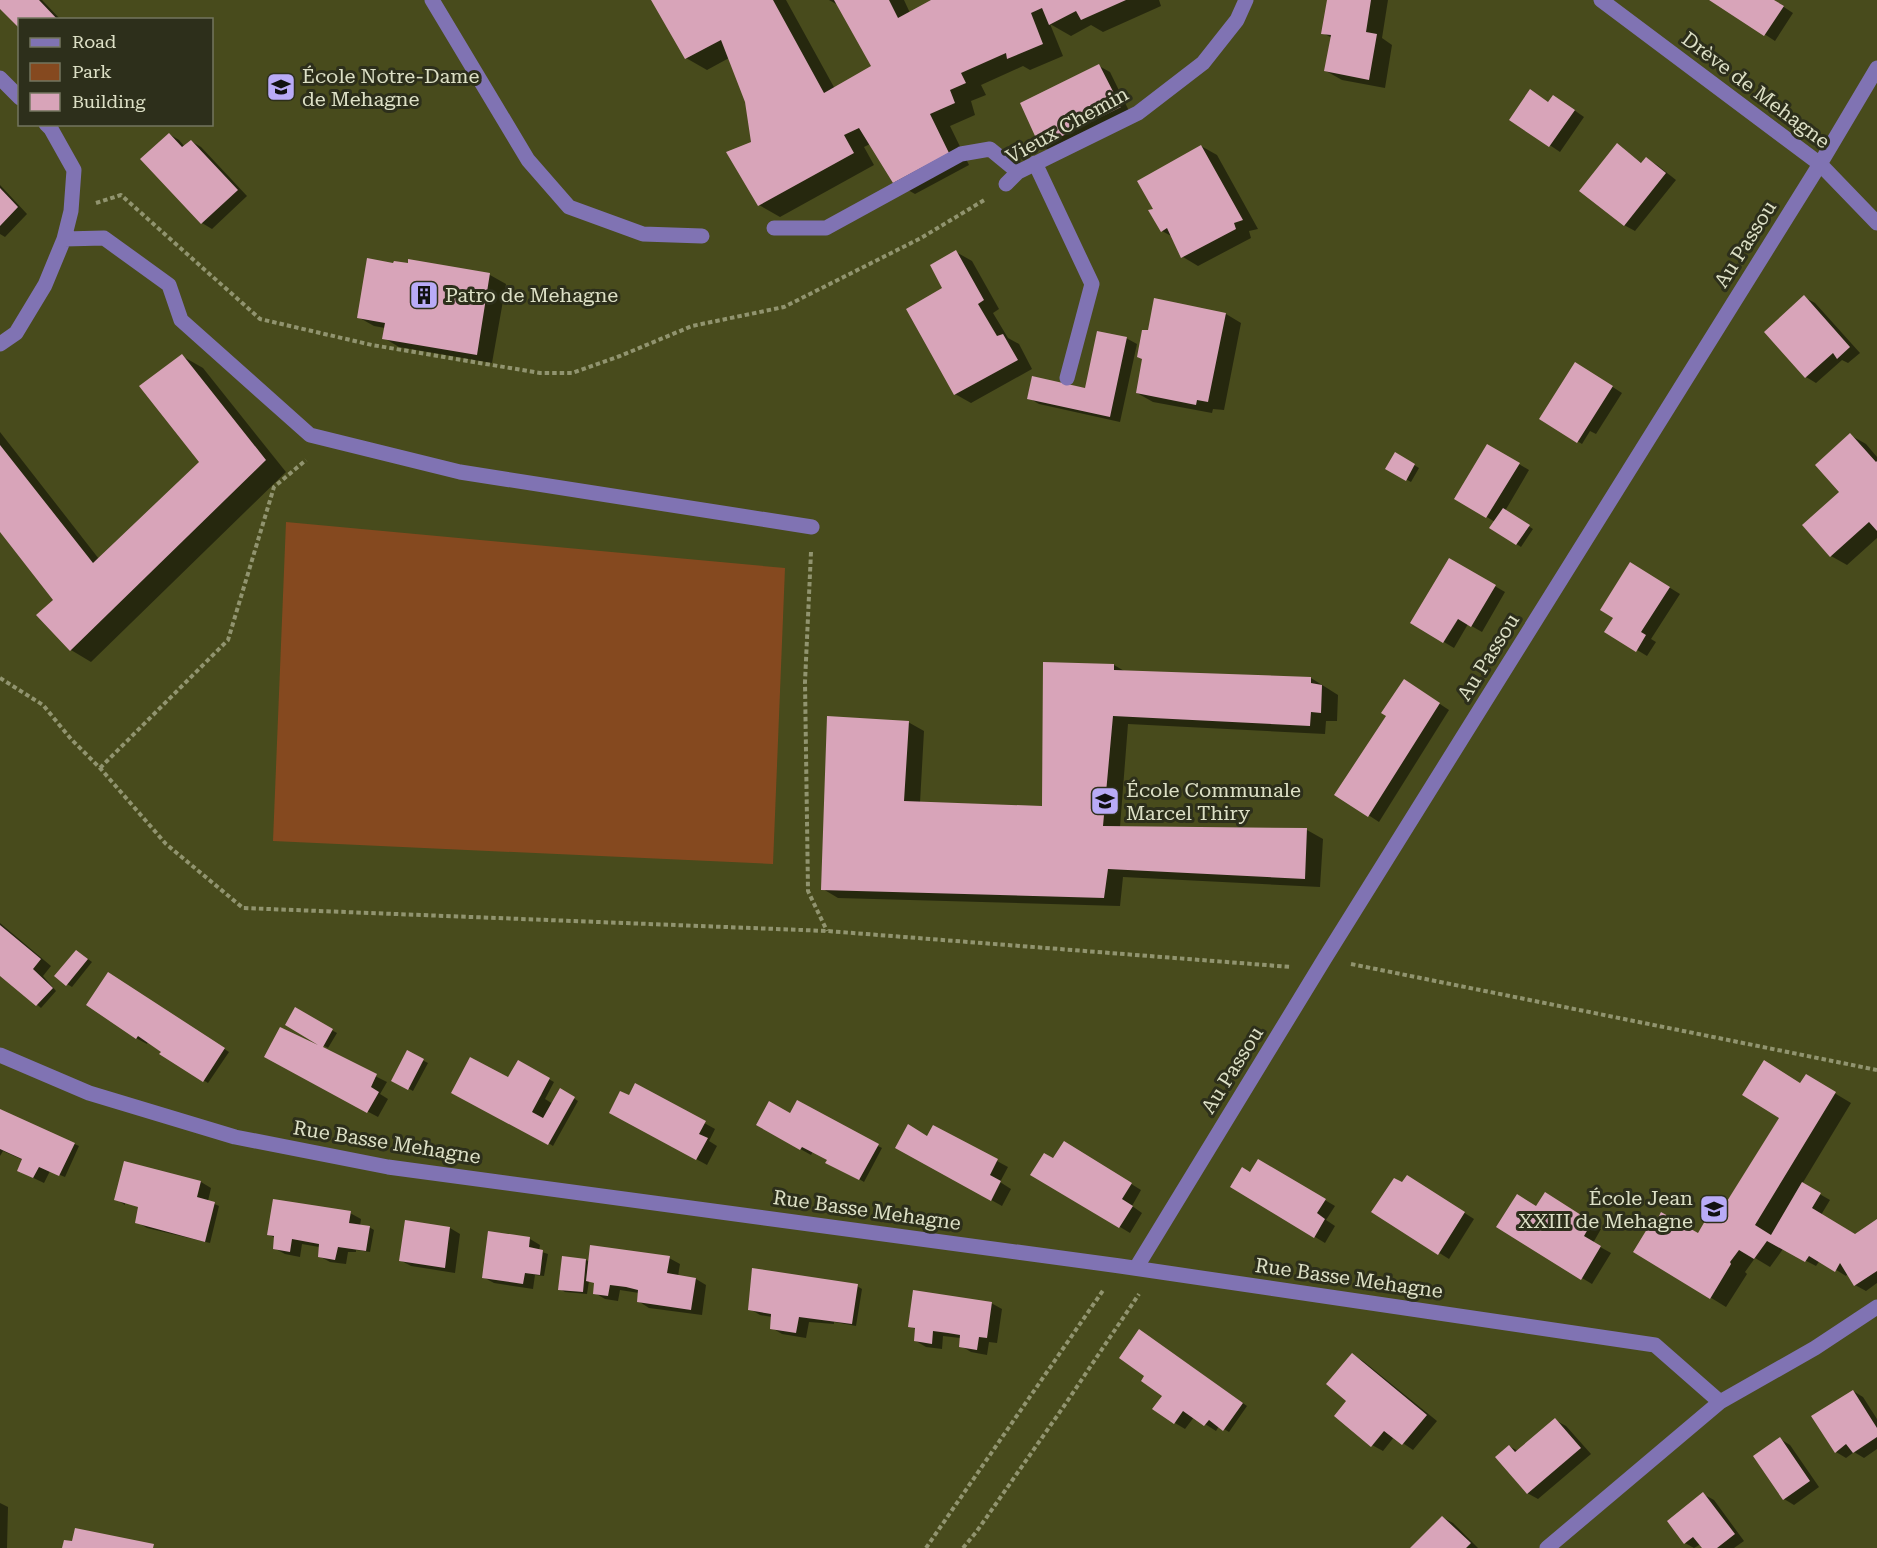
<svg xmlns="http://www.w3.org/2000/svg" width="1877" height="1548" viewBox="0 0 1877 1548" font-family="'Roboto Serif',serif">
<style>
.green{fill:#85491f}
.shadow{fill:#0007}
.building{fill:#d8a4b9}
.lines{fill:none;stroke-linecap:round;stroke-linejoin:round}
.path{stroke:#91946f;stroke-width:4;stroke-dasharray:4.5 3;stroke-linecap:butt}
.minor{stroke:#8073b3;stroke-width:15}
.labels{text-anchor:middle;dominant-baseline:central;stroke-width:6;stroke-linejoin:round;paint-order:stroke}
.poi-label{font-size:20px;fill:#dde0c6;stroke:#2d2f1b;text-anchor:start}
.street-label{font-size:20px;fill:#dde0c6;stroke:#2d2f1b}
</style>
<rect width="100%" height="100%" fill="#484b1c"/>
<path class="green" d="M 286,522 L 785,568 L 773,864 L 273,841 Z"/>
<path class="shadow" d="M 0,0 L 42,0 L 61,20 L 20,20 L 0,6 Z
M 652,0 L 786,0 L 835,89 L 873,66 L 840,6 L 829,0 L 904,0 L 910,13 L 935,0 L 1159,0 L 1161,6 L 1103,32 L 1091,25 L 1071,36 L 1050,24 L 1063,56 L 1030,70 L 1023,66 L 981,85 L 986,95 L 971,101 L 975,115 L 950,126 L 969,165 L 915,194 L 894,182 L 870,144 L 864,147 L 874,165 L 780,217 L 759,205 L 753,143 L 746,102 L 729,58 L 707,70 L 686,58 Z
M 1329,0 L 1388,0 L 1382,38 L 1392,45 L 1385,88 L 1342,80 L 1326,71 L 1332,38 L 1323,33 Z
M 1712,0 L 1773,0 L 1793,13 L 1775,41 Z
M 1099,66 L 1110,72 L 1130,113 L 1052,152 L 1042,146 Z
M 1549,103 L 1564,103 L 1584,117 L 1560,152 L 1511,119 Z
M 169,134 L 179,140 L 185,147 L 191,141 L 201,147 L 247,196 L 212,229 L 202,223 Z
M 1617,145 L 1643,164 L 1647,159 L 1657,165 L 1676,180 L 1635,231 L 1624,225 Z
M 1201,146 L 1217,155 L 1258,229 L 1249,231 L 1251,238 L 1198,266 L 1183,257 L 1173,237 L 1162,231 L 1155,211 Z
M 0,185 L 27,214 L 5,237 L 0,234 Z
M 956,252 L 972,261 L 999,309 L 993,313 L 1008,338 L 1019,344 L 1032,369 L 971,403 L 955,394 L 944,289 Z
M 410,261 L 490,275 L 506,284 L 492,363 L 399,347 L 384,338 L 385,328 L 374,326 L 358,317 L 409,265 Z
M 1804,297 L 1815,303 L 1860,353 L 1848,363 L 1842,360 L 1816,383 L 1806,377 Z
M 1226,314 L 1241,323 L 1224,410 L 1213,409 L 1212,413 L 1153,402 L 1137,393 Z
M 1126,338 L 1137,344 L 1120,422 L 1039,404 L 1029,398 L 1086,389 Z
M 182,356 L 203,368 L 286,472 L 91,662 L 71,650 L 55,600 L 0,530 L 0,432 L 99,559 L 201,462 Z
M 1586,370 L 1622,393 L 1596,434 L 1590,431 L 1582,444 L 1541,419 Z
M 1850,435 L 1866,444 L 1877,457 L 1877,538 L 1847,565 L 1831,556 Z
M 1488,446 L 1529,470 L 1505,511 L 1533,529 L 1521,547 L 1492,528 L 1495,522 L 1456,498 Z
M 1396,454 L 1419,468 L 1411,482 L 1387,469 Z
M 1450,560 L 1505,592 L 1482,632 L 1468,624 L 1454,648 L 1412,623 Z
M 1641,570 L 1680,594 L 1651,639 L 1656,642 L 1647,656 L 1606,631 Z
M 1114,665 L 1126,672 L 1311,678 L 1338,695 L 1337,721 L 1326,721 L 1325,734 L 1128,724 L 1120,827 L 1307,830 L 1323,839 L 1320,887 L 1123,877 L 1120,906 L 838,898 L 823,889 L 908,722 L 924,731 L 920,803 L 1043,808 Z
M 1414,687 L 1449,710 L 1379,822 L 1336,794 Z
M 0,923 L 51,966 L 43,976 L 56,991 L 41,1008 L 0,973 Z
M 81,954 L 92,962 L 72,987 L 67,984 Z
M 119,980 L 229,1052 L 208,1083 L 181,1066 L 148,1041 L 147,1044 L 136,1038 Z
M 295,1010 L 337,1033 L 328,1048 L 287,1024 Z
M 281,1029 L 387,1082 L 380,1094 L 388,1099 L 378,1117 L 276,1063 Z
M 408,1053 L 428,1063 L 413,1091 L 393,1080 Z
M 471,1059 L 540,1097 L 542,1094 L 510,1076 L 518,1062 L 554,1082 L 545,1099 L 553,1104 L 561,1090 L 578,1101 L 553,1146 L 544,1140 Z
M 1806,1076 L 1851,1103 L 1802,1184 L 1830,1200 L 1821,1215 L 1855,1236 L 1877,1221 L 1877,1283 L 1866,1291 L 1855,1285 L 1848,1273 L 1846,1276 L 1820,1260 L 1816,1266 L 1783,1249 L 1770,1267 L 1755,1258 L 1745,1272 L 1747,1274 L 1726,1307 L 1635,1251 L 1698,1235 L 1725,1208 Z
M 636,1085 L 715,1129 L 709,1141 L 717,1146 L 707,1165 L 621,1118 Z
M 0,1111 L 79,1146 L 65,1177 L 50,1171 L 44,1183 L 19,1171 L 23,1160 L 3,1151 L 0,1156 Z
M 791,1115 L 866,1140 L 882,1148 L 864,1182 L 813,1151 L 811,1155 L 758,1125 Z
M 934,1127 L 1008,1167 L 1000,1182 L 1011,1189 L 1002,1206 L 897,1147 L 928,1138 Z
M 1075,1149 L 1141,1190 L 1132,1206 L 1142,1213 L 1130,1233 L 1033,1174 Z
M 1259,1161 L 1335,1206 L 1326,1220 L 1335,1226 L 1325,1243 L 1232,1187 L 1251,1174 Z
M 125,1163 L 201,1182 L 211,1188 L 208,1201 L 219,1206 L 210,1243 L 147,1228 L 137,1222 L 139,1209 L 126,1205 L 145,1211 L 146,1208 L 125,1202 L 125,1205 L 116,1199 Z
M 1417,1183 L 1474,1219 L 1449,1259 L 1374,1212 L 1402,1184 Z
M 1556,1200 L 1601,1229 L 1593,1243 L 1611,1253 L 1592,1284 L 1582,1278 L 1537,1208 Z
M 350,1213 L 361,1219 L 360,1226 L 369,1227 L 374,1230 L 370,1252 L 356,1250 L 356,1252 L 348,1252 L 346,1264 L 330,1262 L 319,1256 L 320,1247 L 319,1247 L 302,1244 L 300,1257 L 285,1254 L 274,1248 L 275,1238 L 268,1234 Z
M 450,1228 L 460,1234 L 455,1273 L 411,1266 L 400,1260 Z
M 530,1239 L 540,1245 L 539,1251 L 548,1254 L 544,1276 L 535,1275 L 533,1289 L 494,1283 L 483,1277 Z
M 669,1258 L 680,1264 L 678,1276 L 696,1279 L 706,1285 L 702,1315 L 649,1308 L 638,1301 L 639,1293 L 620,1290 L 618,1301 L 605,1299 L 595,1293 L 596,1284 L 589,1281 L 587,1294 L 565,1292 L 560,1289 L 586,1260 L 590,1262 Z
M 857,1286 L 862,1289 L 856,1326 L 834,1322 L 834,1324 L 809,1322 L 806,1338 L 782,1334 L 772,1328 L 772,1317 L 760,1315 L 750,1309 Z
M 991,1303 L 1002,1309 L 997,1343 L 989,1342 L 987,1355 L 971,1352 L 961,1346 L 961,1338 L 960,1338 L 943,1336 L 942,1349 L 926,1347 L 916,1341 L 917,1330 L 910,1326 Z
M 1175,1355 L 1247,1406 L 1229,1432 L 1219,1426 L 1216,1431 L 1194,1417 L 1185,1429 L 1175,1423 L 1164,1395 L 1146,1376 Z
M 1353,1355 L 1363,1361 L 1437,1421 L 1413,1450 L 1394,1437 L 1383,1451 L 1372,1445 L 1349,1401 Z
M 1853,1391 L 1863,1397 L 1877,1419 L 1877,1449 L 1864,1458 L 1854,1452 L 1846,1458 L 1836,1452 Z
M 1555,1420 L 1566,1426 L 1591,1454 L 1538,1499 L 1527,1493 L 1509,1446 L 1518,1451 Z
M 1780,1439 L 1790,1445 L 1819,1487 L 1794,1505 L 1784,1499 Z
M 1703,1494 L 1714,1500 L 1744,1541 L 1734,1548 L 1704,1548 L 1701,1544 L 1694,1548 L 1685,1543 Z
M 0,1503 L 8,1507 L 7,1548 L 0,1548 Z
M 1442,1517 L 1453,1523 L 1478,1548 L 1412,1548 Z"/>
<path class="building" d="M 0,0 L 39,0 L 58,20 L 20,20 L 20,29 L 0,9 Z
M 651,0 L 773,0 L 824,93 L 871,66 L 834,0 L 889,0 L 898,18 L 931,0 L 1126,0 L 1081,20 L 1076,11 L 1049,25 L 1042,8 L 1031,13 L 1043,44 L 1007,59 L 1006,53 L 961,73 L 966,83 L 950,90 L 955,103 L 930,114 L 949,153 L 893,183 L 859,128 L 844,135 L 854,153 L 758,206 L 726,152 L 751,142 L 745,102 L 721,40 L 685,59 Z
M 1327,0 L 1371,0 L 1366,32 L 1377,34 L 1369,80 L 1324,71 L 1331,35 L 1321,34 Z
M 1709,0 L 1774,0 L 1784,6 L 1764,36 Z
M 1099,64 L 1121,107 L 1040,147 L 1020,103 Z
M 1530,89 L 1548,102 L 1553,95 L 1575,110 L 1549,147 L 1509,120 Z
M 169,133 L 182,147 L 191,140 L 238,190 L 201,224 L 140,159 Z
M 1617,143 L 1641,163 L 1646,157 L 1666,173 L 1624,226 L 1579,191 Z
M 1201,145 L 1243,220 L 1234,223 L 1236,229 L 1181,258 L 1167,228 L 1161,232 L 1148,210 L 1153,209 L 1137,181 Z
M 0,188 L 18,207 L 0,226 Z
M 956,250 L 984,300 L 978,304 L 997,336 L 1003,334 L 1018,360 L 954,395 L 906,309 L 942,288 L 930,265 Z
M 367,258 L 393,263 L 394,261 L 408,263 L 408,259 L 490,273 L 477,355 L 382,339 L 385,323 L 357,318 Z
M 1804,295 L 1850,347 L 1837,359 L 1833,353 L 1805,378 L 1764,332 Z
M 1154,298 L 1226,313 L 1208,402 L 1197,400 L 1196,405 L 1136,393 L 1142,359 L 1137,357 L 1142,330 L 1148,330 Z
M 1097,331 L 1127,337 L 1110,417 L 1027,399 L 1032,376 L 1085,388 Z
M 182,354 L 266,460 L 70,651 L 36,615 L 53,600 L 0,532 L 0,445 L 93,563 L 199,462 L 139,386 Z
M 1575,362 L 1613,386 L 1577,443 L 1539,419 Z
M 1850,433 L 1876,462 L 1877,461 L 1877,531 L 1869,522 L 1830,557 L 1802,525 L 1839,492 L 1815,465 Z
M 1487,444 L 1520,463 L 1486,518 L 1454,499 Z
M 1395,452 L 1415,464 L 1406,481 L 1385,469 Z
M 1503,508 L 1530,525 L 1516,545 L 1489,528 Z
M 1449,558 L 1496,585 L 1471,627 L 1458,619 L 1443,643 L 1410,623 Z
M 1630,562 L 1670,587 L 1641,632 L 1646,635 L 1636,652 L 1604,632 L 1613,618 L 1600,610 Z
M 1043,662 L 1114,664 L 1114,670 L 1311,677 L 1311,683 L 1322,685 L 1321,713 L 1311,712 L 1310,726 L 1113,716 L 1103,826 L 1307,828 L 1305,879 L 1108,869 L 1104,898 L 821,890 L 827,716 L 909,721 L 904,801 L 1042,806 Z
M 1404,679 L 1440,703 L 1368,817 L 1334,795 L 1386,716 L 1381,713 Z
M 0,925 L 41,959 L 33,969 L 53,988 L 36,1006 L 0,976 Z
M 76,950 L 88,959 L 66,986 L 54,976 Z
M 108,972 L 225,1048 L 203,1082 L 159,1054 L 161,1052 L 138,1036 L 136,1039 L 86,1005 Z
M 295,1007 L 333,1029 L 323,1047 L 377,1074 L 371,1087 L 379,1092 L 367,1113 L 264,1057 L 280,1027 L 318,1045 L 285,1025 Z
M 407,1050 L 424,1059 L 408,1090 L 391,1081 Z
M 470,1057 L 508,1077 L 518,1060 L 550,1078 L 532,1112 L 543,1118 L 560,1088 L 575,1097 L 548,1145 L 451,1093 Z
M 1764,1060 L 1800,1083 L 1806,1074 L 1836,1092 L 1755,1225 L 1771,1235 L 1802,1182 L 1821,1193 L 1812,1208 L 1855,1234 L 1877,1219 L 1877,1271 L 1854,1286 L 1840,1263 L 1835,1272 L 1809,1256 L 1805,1262 L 1767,1241 L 1754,1259 L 1739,1250 L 1730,1262 L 1731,1264 L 1710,1299 L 1633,1252 L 1655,1216 L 1658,1218 L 1661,1212 L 1698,1233 L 1716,1202 L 1724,1206 L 1779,1118 L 1742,1095 Z
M 635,1083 L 706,1121 L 699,1134 L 708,1138 L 696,1160 L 609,1113 L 620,1091 L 629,1095 Z
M 797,1100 L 879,1144 L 859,1180 L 825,1163 L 827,1160 L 802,1147 L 800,1150 L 756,1125 L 769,1101 L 790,1113 Z
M 0,1109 L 75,1143 L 59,1176 L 39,1167 L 33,1178 L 17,1171 L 22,1159 L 0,1149 Z
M 908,1124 L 927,1136 L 933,1125 L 998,1159 L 990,1175 L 1001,1181 L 991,1201 L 895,1148 Z
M 1064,1141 L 1132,1183 L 1122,1199 L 1133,1206 L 1119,1228 L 1030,1175 L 1044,1153 L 1053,1158 Z
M 1258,1159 L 1326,1199 L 1317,1213 L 1325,1219 L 1314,1238 L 1230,1187 L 1242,1167 L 1250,1172 Z
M 124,1161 L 201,1181 L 197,1197 L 215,1202 L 205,1242 L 135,1223 L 138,1207 L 114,1200 Z
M 1407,1175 L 1465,1212 L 1438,1255 L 1371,1212 L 1394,1178 L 1402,1182 Z
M 1545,1192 L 1592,1222 L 1584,1236 L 1601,1246 L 1581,1280 L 1496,1227 L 1517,1194 L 1536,1206 Z
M 273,1199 L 351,1211 L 349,1223 L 370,1226 L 366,1251 L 338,1247 L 335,1260 L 318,1257 L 319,1244 L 292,1239 L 290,1252 L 273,1249 L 274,1236 L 267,1235 Z
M 405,1220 L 450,1227 L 445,1268 L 399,1261 Z
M 488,1231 L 530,1237 L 529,1247 L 543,1250 L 540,1275 L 525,1273 L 523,1284 L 482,1278 Z
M 590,1245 L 670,1256 L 667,1273 L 696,1278 L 691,1310 L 637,1302 L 638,1290 L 626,1287 L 610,1285 L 608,1296 L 593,1294 L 594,1283 L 586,1281 Z
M 562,1256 L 586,1259 L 583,1292 L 558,1290 Z
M 752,1268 L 858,1284 L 852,1324 L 799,1317 L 796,1333 L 770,1329 L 771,1314 L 748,1310 Z
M 913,1290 L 992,1302 L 987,1338 L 979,1337 L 977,1350 L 959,1347 L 960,1335 L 948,1333 L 933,1331 L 932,1344 L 914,1341 L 915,1328 L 908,1327 Z
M 1139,1329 L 1243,1403 L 1223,1431 L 1209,1420 L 1204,1426 L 1183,1411 L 1174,1424 L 1152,1409 L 1162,1396 L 1141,1381 L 1144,1376 L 1119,1358 Z
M 1352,1353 L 1427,1415 L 1402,1445 L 1384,1431 L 1371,1447 L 1334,1416 L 1346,1401 L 1326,1384 Z
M 1853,1390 L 1877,1428 L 1877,1437 L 1853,1453 L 1846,1444 L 1835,1453 L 1811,1416 Z
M 1555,1418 L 1581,1448 L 1527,1494 L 1495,1457 L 1509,1445 L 1515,1452 Z
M 1780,1437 L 1810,1481 L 1783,1500 L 1753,1456 Z
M 1703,1492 L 1735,1534 L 1717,1548 L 1702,1548 L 1693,1537 L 1684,1544 L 1667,1521 Z
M 1442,1516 L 1471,1543 L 1466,1548 L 1410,1548 Z
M 75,1528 L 154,1544 L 153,1548 L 62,1548 L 64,1540 L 72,1541 Z"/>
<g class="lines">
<path class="path" d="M 96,203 L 121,195 L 260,319 L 372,345 L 540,373 L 572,373 L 620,356 L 692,326 L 784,307 L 921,238 L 986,199
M 811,552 L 805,682 L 808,891 L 827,931
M 0,678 L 43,705 L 71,739 L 100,768 L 166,844 L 243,908 L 827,931 L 1291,967
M 100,768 L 228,640 L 274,487 L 306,460
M 1351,964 L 1877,1070
M 926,1548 L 1104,1289
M 963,1548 L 977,1531 L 1064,1406 L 1139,1294"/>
<path class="minor" d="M 432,0 L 528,160 L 569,207 L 643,234 L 702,236
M 1601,0 L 1820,164 L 1877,223
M 0,78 L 20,98
M 1035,163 L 1092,284 L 1067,378
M 1006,184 L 1018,172 L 1138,113 L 1203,63 L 1237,20 L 1246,0
M 774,228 L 826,228 L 961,154 L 990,149 L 1018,172
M 64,239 L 104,238 L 169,285 L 181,320 L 310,435 L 460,472 L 812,527
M 0,344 L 16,333 L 45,285 L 64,239 L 71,211 L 74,170 L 51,129 L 46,124
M 0,1055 L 89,1093 L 235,1137 L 388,1167 L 1120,1266 L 1655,1345 L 1720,1402
M 1136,1268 L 1325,958 L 1820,164 L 1877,68
M 1547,1548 L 1720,1402 L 1815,1348 L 1877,1307"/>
</g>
<defs>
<g id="school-square" transform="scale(1.5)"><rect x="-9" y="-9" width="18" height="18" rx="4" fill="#b9abf7" stroke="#2d2f1b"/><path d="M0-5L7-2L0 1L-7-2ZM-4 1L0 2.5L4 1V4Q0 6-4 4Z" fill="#111"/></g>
<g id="building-square" transform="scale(1.5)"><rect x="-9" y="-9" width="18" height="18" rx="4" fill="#b9abf7" stroke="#2d2f1b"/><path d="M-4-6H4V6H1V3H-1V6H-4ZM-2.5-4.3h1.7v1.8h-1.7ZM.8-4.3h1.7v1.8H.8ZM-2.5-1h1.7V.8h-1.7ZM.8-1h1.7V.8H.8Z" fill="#111"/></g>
</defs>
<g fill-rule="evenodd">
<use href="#school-square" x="281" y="87"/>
<use href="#building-square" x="424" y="295"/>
<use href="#school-square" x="1105" y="801"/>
<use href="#school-square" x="1714" y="1209"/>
</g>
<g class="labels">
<g class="poi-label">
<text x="302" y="76">École Notre-Dame<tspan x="302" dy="23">de Mehagne</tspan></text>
<text x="445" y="295">Patro de Mehagne</text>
<text x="1126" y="790">École Communale<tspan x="1126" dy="23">Marcel Thiry</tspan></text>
<text x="1693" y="1198" text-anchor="end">École Jean<tspan x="1693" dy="23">XXIII de Mehagne</tspan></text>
</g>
<g class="street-label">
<text transform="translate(1756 90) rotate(37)">Drève de Mehagne</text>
<text transform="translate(1067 125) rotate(-29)">Vieux Chemin</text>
<text transform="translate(1745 244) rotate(-58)">Au Passou</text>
<text transform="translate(1488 657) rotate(-58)">Au Passou</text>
<text transform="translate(1232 1070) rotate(-58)">Au Passou</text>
<text transform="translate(387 1142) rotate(9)">Rue Basse Mehagne</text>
<text transform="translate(867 1210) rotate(8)">Rue Basse Mehagne</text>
<text transform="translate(1349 1278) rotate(8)">Rue Basse Mehagne</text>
</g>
</g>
<rect x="18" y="18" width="195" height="108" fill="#2d2f1b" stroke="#73765f" stroke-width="1.5"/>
<rect x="30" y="38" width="30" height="9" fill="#8073b3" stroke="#73765f" stroke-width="1.5"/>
<text x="72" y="48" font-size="18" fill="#dde0c6">Road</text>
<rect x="30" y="63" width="30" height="18" fill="#85491f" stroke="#73765f" stroke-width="1.5"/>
<text x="72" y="78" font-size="18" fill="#dde0c6">Park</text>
<rect x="30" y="93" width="30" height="18" fill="#d8a4b9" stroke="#73765f" stroke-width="1.5"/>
<text x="72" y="108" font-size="18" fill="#dde0c6">Building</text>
</svg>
